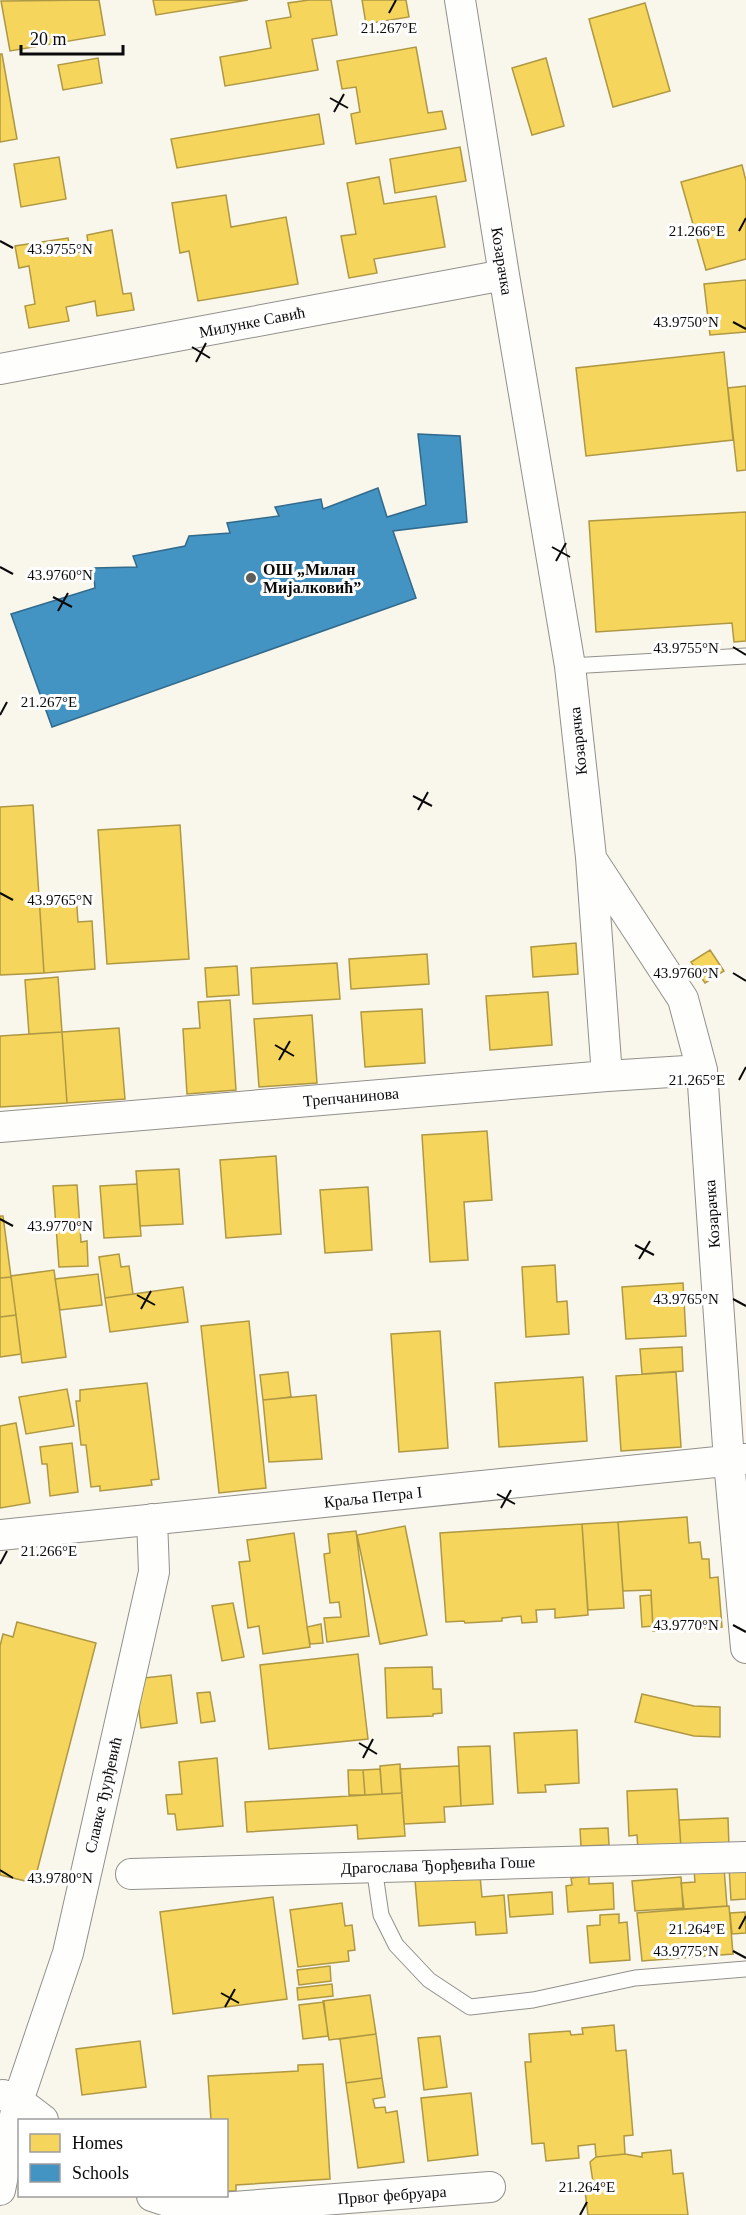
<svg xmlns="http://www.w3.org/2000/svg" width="746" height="2215" viewBox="0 0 746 2215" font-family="'Times New Roman',serif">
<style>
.homes{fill:#f6d55c;stroke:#af9843;stroke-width:1.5}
.schools{fill:#4393c3;stroke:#326a8c;stroke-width:1.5}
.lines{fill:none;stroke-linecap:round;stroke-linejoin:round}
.service-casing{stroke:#92908c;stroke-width:17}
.minor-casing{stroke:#92908c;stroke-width:32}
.service{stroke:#fefefc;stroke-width:15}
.minor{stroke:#fefefc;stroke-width:30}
.ticks{fill:none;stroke:#0a0a0a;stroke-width:2}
.poi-dot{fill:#5e5d59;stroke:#fff;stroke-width:2}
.labels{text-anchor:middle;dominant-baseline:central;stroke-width:6;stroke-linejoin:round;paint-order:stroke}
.street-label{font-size:16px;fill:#0a0a0a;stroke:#fff}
.poi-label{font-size:16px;font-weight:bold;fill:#0a0a0a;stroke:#fff;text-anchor:start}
.ticks-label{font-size:15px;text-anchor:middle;fill:#0a0a0a;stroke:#fff;stroke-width:6;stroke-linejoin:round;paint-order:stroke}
</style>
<rect width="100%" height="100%" fill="#f9f6ec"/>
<path class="homes" d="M 99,0 L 105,35 L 10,51 L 1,1 Z
M 153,0 L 248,0 L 156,15 Z
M 309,0 L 331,0 L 337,35 L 312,39 L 318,70 L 225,86 L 220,57 L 271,48 L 266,21 L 291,17 L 288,3 Z
M 362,0 L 406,0 L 409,17 L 366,24 Z
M 645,3 L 670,91 L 613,107 L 589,19 Z
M 416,47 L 428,113 L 442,111 L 446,129 L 356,144 L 351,114 L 360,112 L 356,87 L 342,89 L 337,61 Z
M 0,54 L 2,54 L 17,139 L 0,142 Z
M 98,58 L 102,83 L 63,90 L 58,65 Z
M 546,58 L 564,126 L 532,135 L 512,68 Z
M 319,114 L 324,144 L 177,168 L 171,139 Z
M 460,147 L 466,181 L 395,193 L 390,159 Z
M 59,157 L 66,199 L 21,207 L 14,164 Z
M 742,165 L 746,181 L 746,259 L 706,270 L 681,182 Z
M 379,177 L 384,204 L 436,196 L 445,247 L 374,259 L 377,273 L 349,278 L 341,236 L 356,234 L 347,183 Z
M 226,195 L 231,227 L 286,217 L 298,284 L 198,301 L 189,251 L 180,253 L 172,203 Z
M 112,230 L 123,294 L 131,293 L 134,310 L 97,316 L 95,301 L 66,307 L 69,321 L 29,328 L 25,306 L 35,304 L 29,266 L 19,268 L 15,246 L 68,238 L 71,254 L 89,250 L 87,235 Z
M 746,280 L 746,332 L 710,335 L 704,284 Z
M 724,352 L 733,440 L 586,456 L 576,368 Z
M 746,386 L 746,470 L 737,471 L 728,388 Z
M 746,512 L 746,641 L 734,642 L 732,623 L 596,632 L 589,521 Z
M 33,805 L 44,973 L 0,975 L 0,807 Z
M 180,825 L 189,959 L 107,964 L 98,830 Z
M 76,893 L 78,922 L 92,921 L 95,969 L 44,973 L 39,896 Z
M 576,943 L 578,974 L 533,977 L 531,947 Z
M 710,950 L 724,971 L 705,983 L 691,962 Z
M 427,954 L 429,984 L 351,989 L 349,959 Z
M 337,963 L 340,999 L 253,1004 L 251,968 Z
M 237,966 L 239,995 L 207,997 L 205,968 Z
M 58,977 L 62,1032 L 29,1034 L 25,980 Z
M 548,992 L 552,1045 L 490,1050 L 486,996 Z
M 230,1000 L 236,1090 L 187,1094 L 183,1029 L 200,1028 L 198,1002 Z
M 422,1009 L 425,1063 L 365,1067 L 361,1012 Z
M 312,1015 L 317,1083 L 259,1087 L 254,1019 Z
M 119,1028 L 125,1099 L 67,1103 L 62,1032 Z
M 62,1032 L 67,1103 L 0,1107 L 0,1036 Z
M 487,1131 L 492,1200 L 464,1202 L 468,1260 L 430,1262 L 422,1135 Z
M 276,1156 L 281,1234 L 226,1238 L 220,1160 Z
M 179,1169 L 183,1224 L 140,1226 L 136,1171 Z
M 137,1184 L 141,1236 L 104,1238 L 100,1186 Z
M 77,1185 L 81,1242 L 87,1241 L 88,1266 L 59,1267 L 53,1186 Z
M 368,1187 L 372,1250 L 325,1253 L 320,1190 Z
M 0,1216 L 3,1216 L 11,1277 L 0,1278 Z
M 119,1254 L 121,1267 L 129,1266 L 133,1294 L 105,1298 L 99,1257 Z
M 555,1265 L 557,1302 L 567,1301 L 569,1334 L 526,1337 L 522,1267 Z
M 54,1270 L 66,1357 L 22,1363 L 11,1276 Z
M 98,1274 L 102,1305 L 60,1310 L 55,1279 Z
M 11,1277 L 16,1315 L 0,1317 L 0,1278 Z
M 683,1283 L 686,1336 L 626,1339 L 622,1287 Z
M 183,1287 L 188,1322 L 110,1332 L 105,1298 Z
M 16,1315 L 21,1354 L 0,1357 L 0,1317 Z
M 249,1321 L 266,1488 L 219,1493 L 201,1326 Z
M 440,1331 L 448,1448 L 399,1452 L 391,1334 Z
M 682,1347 L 683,1371 L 642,1374 L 640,1349 Z
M 288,1372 L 291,1397 L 263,1400 L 260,1375 Z
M 676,1372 L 681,1447 L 621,1451 L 616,1376 Z
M 583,1377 L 587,1441 L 499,1447 L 495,1383 Z
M 147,1383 L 159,1479 L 151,1480 L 152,1485 L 100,1491 L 100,1486 L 91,1487 L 86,1445 L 81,1445 L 76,1401 L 80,1401 L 80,1390 Z
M 67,1389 L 74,1426 L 26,1434 L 19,1397 Z
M 316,1395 L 322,1459 L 269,1462 L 263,1400 Z
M 16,1423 L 30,1503 L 0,1508 L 0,1426 Z
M 72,1443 L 78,1492 L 50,1496 L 47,1464 L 42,1464 L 40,1447 Z
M 687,1517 L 689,1543 L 700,1542 L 702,1559 L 709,1559 L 710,1578 L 718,1577 L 722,1627 L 653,1631 L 651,1590 L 623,1591 L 618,1522 Z
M 618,1522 L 624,1608 L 588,1610 L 582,1524 Z
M 582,1524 L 588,1615 L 555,1618 L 555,1609 L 536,1610 L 537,1622 L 522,1623 L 521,1616 L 502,1618 L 502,1621 L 465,1623 L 464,1621 L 446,1622 L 440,1533 Z
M 405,1526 L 427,1635 L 380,1644 L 357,1535 Z
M 356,1531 L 369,1636 L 327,1642 L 324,1618 L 341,1617 L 339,1602 L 330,1603 L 324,1554 L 330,1553 L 328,1534 Z
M 294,1533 L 310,1647 L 263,1654 L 259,1626 L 248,1628 L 239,1562 L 250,1561 L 247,1540 Z
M 651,1595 L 653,1626 L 642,1627 L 640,1596 Z
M 233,1603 L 244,1657 L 222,1661 L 212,1606 Z
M 17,1622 L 96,1643 L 34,1883 L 0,1875 L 0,1646 L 3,1634 L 13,1637 Z
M 321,1624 L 323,1643 L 310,1644 L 307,1627 Z
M 358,1654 L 368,1739 L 269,1749 L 260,1665 Z
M 432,1667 L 433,1689 L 441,1689 L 442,1713 L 433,1714 L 433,1716 L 387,1718 L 385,1668 Z
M 171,1675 L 177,1723 L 141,1728 L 135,1679 Z
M 210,1692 L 215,1721 L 201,1723 L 197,1693 Z
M 642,1694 L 694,1706 L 720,1707 L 720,1737 L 694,1736 L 635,1722 Z
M 577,1730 L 579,1783 L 545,1785 L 546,1792 L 518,1793 L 514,1733 Z
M 490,1746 L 493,1804 L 461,1806 L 458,1747 Z
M 217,1758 L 223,1826 L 177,1830 L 175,1814 L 168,1814 L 166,1795 L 182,1794 L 179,1762 Z
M 400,1764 L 402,1793 L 382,1794 L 380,1766 Z
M 459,1766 L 461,1806 L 444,1807 L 445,1822 L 404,1824 L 400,1769 Z
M 380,1769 L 382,1794 L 365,1795 L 363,1770 Z
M 348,1770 L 363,1770 L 365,1795 L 349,1795 Z
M 677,1789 L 681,1848 L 638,1850 L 637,1835 L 629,1836 L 627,1791 Z
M 402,1793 L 405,1836 L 358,1839 L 357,1825 L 247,1832 L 245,1802 Z
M 728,1818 L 729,1848 L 681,1848 L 679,1820 Z
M 608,1828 L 609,1845 L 581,1846 L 580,1829 Z
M 746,1865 L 746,1899 L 731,1900 L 729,1867 Z
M 724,1868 L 727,1906 L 684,1909 L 681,1883 L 695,1882 L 694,1870 Z
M 480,1876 L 482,1897 L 504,1895 L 507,1933 L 476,1935 L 475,1922 L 419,1926 L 415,1880 Z
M 589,1876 L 589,1884 L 613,1883 L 614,1909 L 568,1912 L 566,1886 L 572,1885 L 571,1878 Z
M 681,1877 L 683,1908 L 635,1911 L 632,1881 Z
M 552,1892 L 553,1914 L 510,1917 L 508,1895 Z
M 273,1897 L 287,1999 L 173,2014 L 160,1912 Z
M 342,1903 L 345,1926 L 352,1925 L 355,1950 L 348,1951 L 349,1961 L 298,1967 L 290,1910 Z
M 729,1906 L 733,1954 L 642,1961 L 637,1913 Z
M 745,1912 L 746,1933 L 732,1934 L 730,1913 Z
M 619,1914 L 619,1923 L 627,1922 L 630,1960 L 590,1963 L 587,1926 L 600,1925 L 600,1915 Z
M 330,1966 L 331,1981 L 299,1985 L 297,1970 Z
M 332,1984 L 333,1996 L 298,2000 L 297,1988 Z
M 370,1995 L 376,2034 L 329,2040 L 323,2001 Z
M 324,2002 L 328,2036 L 303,2039 L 299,2005 Z
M 614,2025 L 616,2051 L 626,2050 L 633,2135 L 624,2136 L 625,2154 L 596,2157 L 595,2144 L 578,2146 L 579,2158 L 546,2161 L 544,2143 L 532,2144 L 525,2062 L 531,2062 L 529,2034 L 570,2031 L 571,2035 L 583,2034 L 582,2028 Z
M 376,2034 L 382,2078 L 346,2083 L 340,2039 Z
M 440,2036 L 447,2087 L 424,2090 L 418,2038 Z
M 140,2041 L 146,2087 L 82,2095 L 76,2049 Z
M 323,2064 L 330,2179 L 236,2185 L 236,2191 L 226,2191 L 226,2120 L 211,2120 L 208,2076 L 298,2071 L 298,2065 Z
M 382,2078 L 385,2097 L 373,2099 L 375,2108 L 385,2107 L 386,2113 L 397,2111 L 404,2162 L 358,2168 L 346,2083 Z
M 471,2093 L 478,2155 L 428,2161 L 421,2098 Z
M 671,2150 L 673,2174 L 683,2173 L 688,2215 L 588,2215 L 584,2183 L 593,2182 L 590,2162 L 596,2157 L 625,2154 L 642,2157 L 642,2153 Z"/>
<path class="schools" d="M 418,434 L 460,436 L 467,522 L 393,531 L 416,598 L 52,727 L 11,614 L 95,588 L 93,568 L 137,567 L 133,556 L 185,546 L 189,536 L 230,533 L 227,523 L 279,516 L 275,507 L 321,499 L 323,509 L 378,488 L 387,517 L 426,505 Z"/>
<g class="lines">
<g class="service-casing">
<path id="service" d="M 570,666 L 746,656
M 374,1867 L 381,1915 L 396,1945 L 429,1980 L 470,2007 L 533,2000 L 635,1978 L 746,1969"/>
</g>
<g class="minor-casing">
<path id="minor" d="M 460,0 L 504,275 L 570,666 L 591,857 L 607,1076
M 0,369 L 504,275
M 592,860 L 683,999 L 702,1070 L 729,1461 L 746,1648
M 0,1127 L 607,1076 L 702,1070
M 0,1535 L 746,1459
M 131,1874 L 746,1857
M 3,2095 L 18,2101 L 43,2120
M 0,2190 L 18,2101 L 68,1953 L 154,1572 L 152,1519
M 152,2196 L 194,2210 L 490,2187"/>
</g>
<use href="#service" class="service"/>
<use href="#minor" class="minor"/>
</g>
<path class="ticks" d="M 389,13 L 396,0M 330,98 L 348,108M 334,112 L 344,94M 739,231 L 746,218M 0,241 L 13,248M 733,322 L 746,329M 192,347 L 210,358M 196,362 L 206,343M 552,547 L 570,557M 556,561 L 566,543M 0,567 L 13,574M 53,597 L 72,607M 58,611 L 68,593M 733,647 L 746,655M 0,715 L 7,702M 413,796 L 432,806M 418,810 L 428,792M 0,893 L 13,900M 733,973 L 746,981M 275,1045 L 294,1056M 279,1060 L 290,1041M 739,1080 L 746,1067M 0,1219 L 13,1226M 635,1245 L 654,1255M 639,1259 L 650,1241M 137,1295 L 155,1305M 733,1299 L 746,1306M 141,1309 L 151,1291M 497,1494 L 515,1504M 501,1508 L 511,1490M 0,1564 L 7,1551M 733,1625 L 746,1632M 359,1743 L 377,1754M 363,1758 L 373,1739M 0,1870 L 13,1878M 739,1929 L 746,1916M 733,1951 L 746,1958M 221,1993 L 239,2003M 225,2007 L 235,1989M 580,2215 L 587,2202"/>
<circle class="poi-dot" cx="251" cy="578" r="6"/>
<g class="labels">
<g class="street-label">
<text transform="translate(502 261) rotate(81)">Козарачка</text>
<text transform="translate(252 322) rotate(-11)">Милунке Савић</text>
<text transform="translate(578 741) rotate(-96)">Козарачка</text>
<text transform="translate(351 1097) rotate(-5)">Трепчанинова</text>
<text transform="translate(712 1214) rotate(-94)">Козарачка</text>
<text transform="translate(373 1497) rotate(-6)">Краља Петра I</text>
<text transform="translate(103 1795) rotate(-77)">Славке Ђурђевић</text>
<text transform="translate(438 1865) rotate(-2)">Драгослава Ђорђевића Гоше</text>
<text transform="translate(392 2195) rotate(-4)">Првог фебруара</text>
</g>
<g class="poi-label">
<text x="263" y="569">ОШ „Милан<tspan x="263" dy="18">Мијалковић”</tspan></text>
</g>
</g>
<g class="ticks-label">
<text x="389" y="33">21.267°E</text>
<text x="697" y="236">21.266°E</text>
<text x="60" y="254">43.9755°N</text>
<text x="686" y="327">43.9750°N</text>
<text x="60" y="580">43.9760°N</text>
<text x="686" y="653">43.9755°N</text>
<text x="49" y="707">21.267°E</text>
<text x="60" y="905">43.9765°N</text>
<text x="686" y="978">43.9760°N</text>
<text x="697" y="1085">21.265°E</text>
<text x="60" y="1231">43.9770°N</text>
<text x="686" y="1304">43.9765°N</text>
<text x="49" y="1556">21.266°E</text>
<text x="686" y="1630">43.9770°N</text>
<text x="60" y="1883">43.9780°N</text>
<text x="697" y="1934">21.264°E</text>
<text x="686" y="1956">43.9775°N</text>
<text x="587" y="2192">21.264°E</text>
</g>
<rect x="18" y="2119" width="210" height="78" fill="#ffffff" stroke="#9d9d9d" stroke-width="1.5"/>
<rect x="30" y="2134" width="30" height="18" fill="#f6d55c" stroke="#9d9d9d" stroke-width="1.5"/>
<text x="72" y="2149" font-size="18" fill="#0a0a0a">Homes</text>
<rect x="30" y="2164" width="30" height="18" fill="#4393c3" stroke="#9d9d9d" stroke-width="1.5"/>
<text x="72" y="2179" font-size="18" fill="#0a0a0a">Schools</text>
<path d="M21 45v9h102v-9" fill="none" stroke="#0a0a0a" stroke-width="3"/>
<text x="30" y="45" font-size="18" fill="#0a0a0a" stroke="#ffffff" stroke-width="4.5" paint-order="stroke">20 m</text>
</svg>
